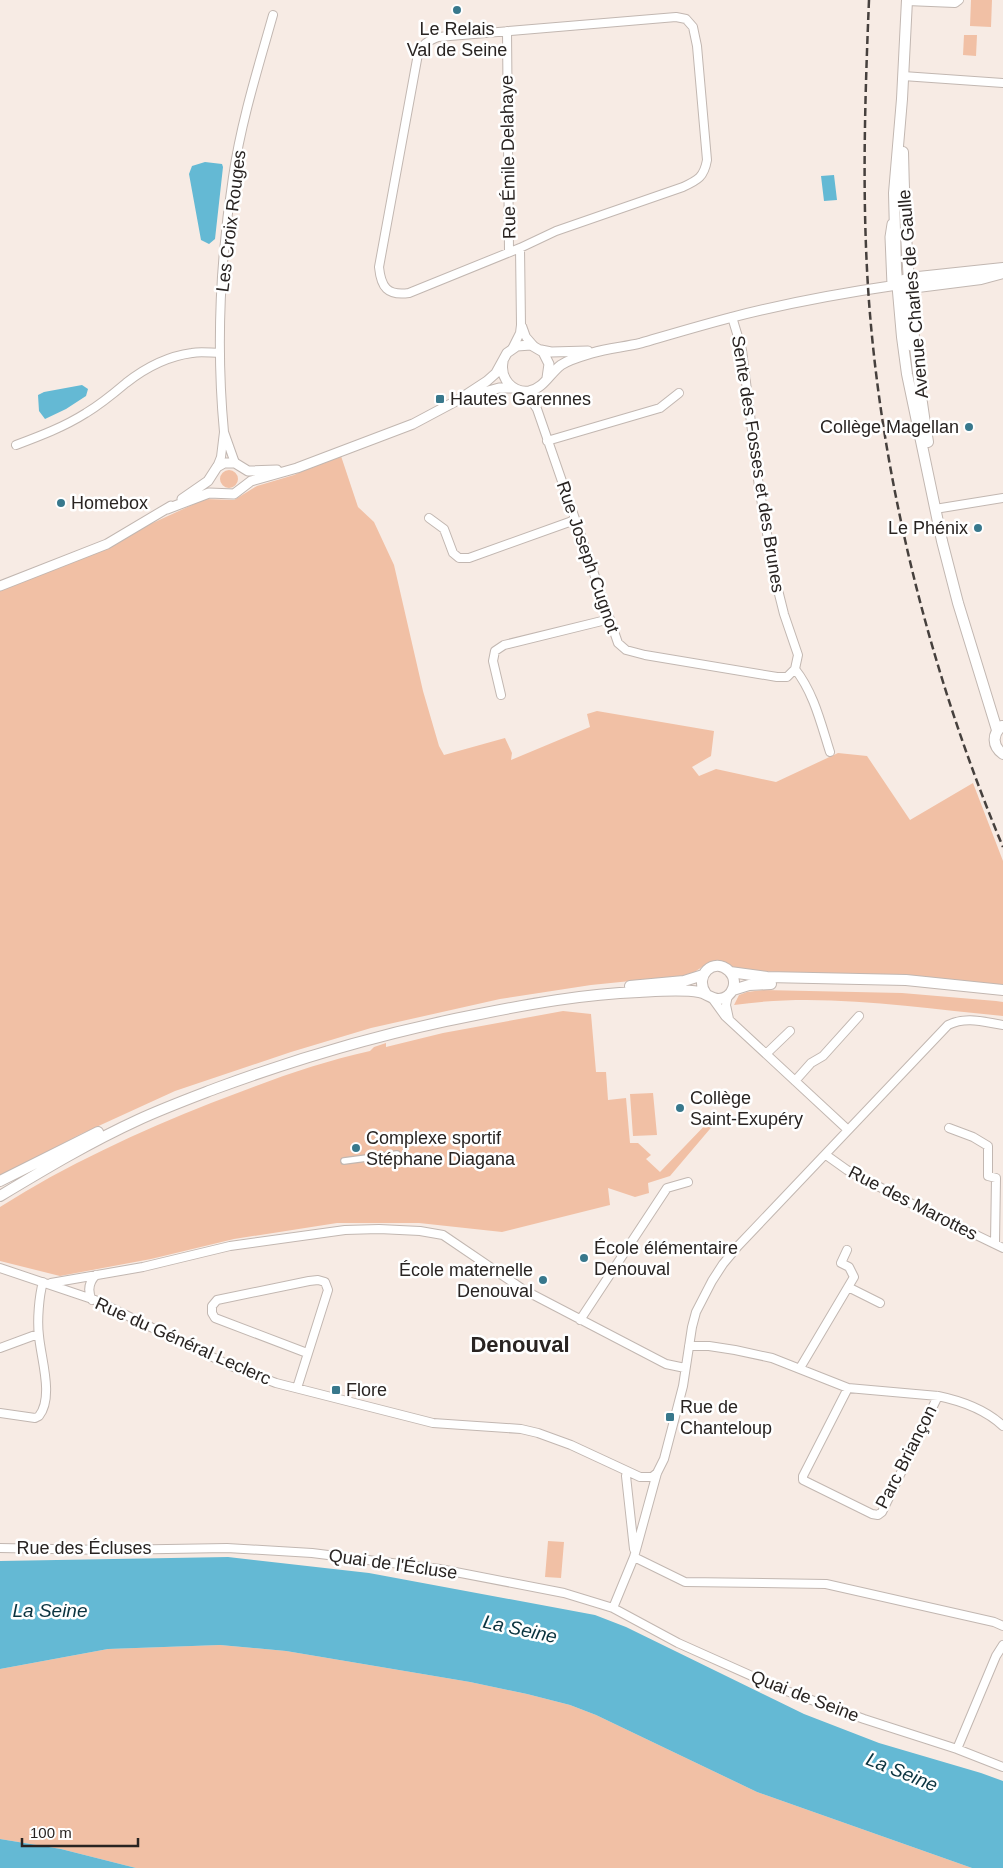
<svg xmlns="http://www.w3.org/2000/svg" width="1003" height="1868" viewBox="0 0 1003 1868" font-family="Helvetica,sans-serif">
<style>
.green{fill:#f1c0a5}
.water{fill:#64b9d4}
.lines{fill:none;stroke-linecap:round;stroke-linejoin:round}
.pedestrian-casing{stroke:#c2b7b1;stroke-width:8}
.minor-casing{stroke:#c2b7b1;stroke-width:10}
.tertiary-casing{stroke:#c2b7b1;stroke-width:11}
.secondary-casing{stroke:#c2b7b1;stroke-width:12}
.pedestrian{stroke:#fff;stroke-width:5.5}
.minor{stroke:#fff;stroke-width:8}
.tertiary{stroke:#fff;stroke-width:9}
.secondary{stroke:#fff;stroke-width:10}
.rail{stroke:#46403d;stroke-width:2.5;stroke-dasharray:8 4;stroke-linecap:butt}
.poi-dot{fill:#38788c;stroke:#fff;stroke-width:2}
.labels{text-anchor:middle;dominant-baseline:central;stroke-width:5;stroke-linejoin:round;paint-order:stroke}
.poi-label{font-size:18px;fill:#292422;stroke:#fff;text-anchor:start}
.street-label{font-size:18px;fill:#292422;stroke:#fff}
.water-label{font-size:19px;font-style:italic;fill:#0a333f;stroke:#fff}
.district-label{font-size:22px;font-weight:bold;fill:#292422;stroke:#fff}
</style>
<rect width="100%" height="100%" fill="#f7ebe4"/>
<path class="green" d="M 971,0 L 992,0 L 991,27 L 970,26 Z
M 964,35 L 977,35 L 976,56 L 963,55 Z
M 340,453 L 358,507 L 374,522 L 394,565 L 423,691 L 439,746 L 444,755 L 505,738 L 512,753 L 511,760 L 590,727 L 587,714 L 597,711 L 714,731 L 711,756 L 692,767 L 699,776 L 716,769 L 776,782 L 838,753 L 867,756 L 910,820 L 973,783 L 1003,861 L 1003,986 L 895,976 L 756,971 L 733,967 L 723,963 L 708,963 L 690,975 L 591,985 L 500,999 L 371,1028 L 291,1052 L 175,1091 L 81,1134 L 0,1176 L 0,586 L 107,544 L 205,499 L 234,500 L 257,486 L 294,475 Z
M220 479a9 9 0 1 1 18 0a9 9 0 1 1-18 0Z
M 763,990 L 902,993 L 996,1001 L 1003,1002 L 1003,1016 C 914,1008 823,992 734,1005 L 739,995 L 747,992 Z
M 563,1011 L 591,1014 L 596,1072 L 606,1072 L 608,1100 L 626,1098 L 630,1143 L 638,1143 L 651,1155 L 646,1159 L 660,1172 L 711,1119 L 715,1123 L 670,1176 L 648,1183 L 649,1193 L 635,1197 L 608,1188 L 610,1205 L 502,1232 L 419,1223 L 337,1223 L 234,1239 L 151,1259 L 60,1276 L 0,1261 L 0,1207 C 66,1165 138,1132 211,1103 C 263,1083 315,1063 370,1051 L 374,1047 L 386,1043 L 386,1047 L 443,1033 Z
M 653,1093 L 657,1135 L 633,1136 L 630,1094 Z
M 548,1541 L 564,1542 L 561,1578 L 545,1577 Z
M 220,1645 L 286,1651 L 470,1682 L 527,1694 L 570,1705 L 596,1715 L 757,1792 L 972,1868 L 136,1868 L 61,1849 L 0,1839 L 0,1669 L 108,1649 Z"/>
<path class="water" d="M 205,162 L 222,164 L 223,167 L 215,239 L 209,244 L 201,240 L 189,174 L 192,166 Z
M 834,175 L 837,200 L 824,201 L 821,176 Z
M 82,385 L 88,389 L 86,396 L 66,409 L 45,419 L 39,411 L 38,395 L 44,392 Z
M 228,1557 L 369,1573 L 595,1615 L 626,1627 L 804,1714 L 879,1743 L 981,1773 L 1003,1781 L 1003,1868 L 972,1868 L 757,1792 L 596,1715 L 570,1705 L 527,1694 L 470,1682 L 286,1651 L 220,1645 L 108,1649 L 0,1669 L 0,1561 Z
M 0,1839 L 61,1849 L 136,1868 L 0,1868 Z"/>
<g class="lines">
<g class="pedestrian-casing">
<path id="pedestrian" d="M 344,1161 L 397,1154"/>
</g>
<g class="minor-casing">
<path id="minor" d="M 907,1 L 955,3 L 959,0
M 676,17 L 686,19 L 693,27 L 697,46 L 707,160 C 704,177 698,180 683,187 L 556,231 L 520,248 L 409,293 C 387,296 381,287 379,267 L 418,54 C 422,44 428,41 438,37 Z
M 507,31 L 509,252
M 903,76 L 1003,83
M 732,317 L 742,350 L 759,487 L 774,574 L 784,614 L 798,655 L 795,669
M 522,326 L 526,337 L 533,345
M 512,349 L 520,333 L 521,325 L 520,248
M 519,390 L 530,399 L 537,409 L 618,643 L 626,650 L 645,655 L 777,677 L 787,677 L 795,669
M 224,432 C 216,347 220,261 233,177 C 241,122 258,68 273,15
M 547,441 L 660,408 L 679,393
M 16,445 C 40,436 64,427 86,413 C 101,404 113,394 126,383 C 145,368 169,356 192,353 C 201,351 211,353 220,353
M 217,467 L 221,457 L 224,432 L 235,463
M 935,509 L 1003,498
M 429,518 L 444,529 L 453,553 L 459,558 L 469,558 L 575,520
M 795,669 C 814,693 821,724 830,752
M 501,695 L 493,661 L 495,651 L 504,645 L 610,619
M 728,995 L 726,1005 L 729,1019
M 712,998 L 725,1016 L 848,1130
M 766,1054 L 790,1031
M 795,1081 L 811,1063 L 823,1056 L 859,1016
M 949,1128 L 973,1137 L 988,1146 L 988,1176 L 996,1178 L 995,1243
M 826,1155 L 847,1170 L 916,1206 L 1003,1248
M 0,1268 L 95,1300 L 231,1366 L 276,1383 L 433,1423 L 521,1429 L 538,1433 L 571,1445 L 640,1477 L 652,1477 L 657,1473
M 51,1283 L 143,1267 L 230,1246 L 345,1230 L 379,1229 L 420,1231 L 443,1235 L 524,1290 L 666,1364 L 685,1368
M 848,1287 L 880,1303
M 92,1300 C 87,1290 89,1282 96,1275
M 580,1320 L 667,1188 L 688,1182
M 689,1346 L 709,1346 L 735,1350 L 772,1358 L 848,1388 L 938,1396 C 962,1401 985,1409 1003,1426
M 0,1348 L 38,1334
M 800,1368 L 854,1277 L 849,1267 L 841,1263 L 847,1250
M 297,1388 L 328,1290 L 325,1282 L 318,1280 L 309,1281 L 217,1300 L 212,1306 L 212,1313 L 215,1318 L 307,1353
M 848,1388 L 803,1476 L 803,1480 L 872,1514 L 878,1515 L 882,1512 L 938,1396
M 0,1413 L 35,1418 L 39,1416 C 54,1397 41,1359 39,1336 C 37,1321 39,1296 43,1282
M 627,1472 L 626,1476 L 634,1549
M 0,1548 L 107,1550 L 227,1548 L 312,1553 L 440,1569 L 564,1593 L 613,1608 L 678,1643 L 781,1689 L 864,1719 L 957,1749 L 1003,1767
M 634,1557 L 685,1582 L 826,1584 L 994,1622 L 1003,1626
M 613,1608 L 634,1557 L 657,1473 L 664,1459 L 683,1386 L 692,1327 L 696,1312 L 712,1281 L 723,1264 L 738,1246 L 948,1025 C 966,1016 984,1022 1003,1025
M 957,1749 L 996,1656 L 1003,1645"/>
</g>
<g class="tertiary-casing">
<path id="tertiary" d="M 892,285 L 890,237 L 892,224
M 903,286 L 911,346
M 541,350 L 551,352 L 588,351
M 503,362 C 500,378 512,393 529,391 C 543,389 550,373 561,365 C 570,359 582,356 592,353 C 608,348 625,347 641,343 C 672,334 702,325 733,317 C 787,303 842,293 897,285
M 470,396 L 499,388 L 513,388
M 182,499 L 208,481 L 217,467 L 224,463 L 235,463 L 248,471 L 277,470
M 167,509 L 209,493 L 234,494 L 251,481 L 297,468 L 413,424 L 458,400 L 487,381 L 496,373 L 507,353 L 517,346 L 531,345 L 543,352 L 549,364 L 547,378
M 0,586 L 107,544 L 171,506"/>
</g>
<g class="secondary-casing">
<path id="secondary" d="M 907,0 L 902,99 L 894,193 L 896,269 L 902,337 L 907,374 L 942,541 L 958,603 L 997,730
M 903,152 C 905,249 912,346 928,442
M 904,280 L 909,278 L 1003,268
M 905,287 L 910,288 L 981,279 L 1003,273
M 1002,726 C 992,734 992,746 1003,754
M 730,972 L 767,977 L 906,980 L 1003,990
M 630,986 L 684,981 L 703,975
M 733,990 L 749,985 L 771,984
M 0,1181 L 98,1132
M 0,1196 C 45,1169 90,1142 138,1120 C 164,1108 191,1098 217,1088 C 301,1057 387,1032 475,1015 C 529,1004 584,994 639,992 C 658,991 681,989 699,992 C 706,993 711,999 719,999 C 733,998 739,981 729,971 C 714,956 693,976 706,994"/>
</g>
<use href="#pedestrian" class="pedestrian"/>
<use href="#minor" class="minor"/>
<use href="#tertiary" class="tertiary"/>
<use href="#secondary" class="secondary"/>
<path class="rail" d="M 869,0 C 865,96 862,191 868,287 C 880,475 930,673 1003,847"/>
</g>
<g class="poi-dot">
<circle cx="457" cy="10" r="5"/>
<rect x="435" y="394" width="10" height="10" rx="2.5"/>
<circle cx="969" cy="427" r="5"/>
<circle cx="61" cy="503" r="5"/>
<circle cx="978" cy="528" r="5"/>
<circle cx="680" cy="1108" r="5"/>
<circle cx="356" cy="1148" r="5"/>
<circle cx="584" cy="1258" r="5"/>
<circle cx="543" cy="1280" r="5"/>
<rect x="331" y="1385" width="10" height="10" rx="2.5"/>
<rect x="665" y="1412" width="10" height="10" rx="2.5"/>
</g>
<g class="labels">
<g class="poi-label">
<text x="457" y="29" text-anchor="middle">Le Relais<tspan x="457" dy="21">Val de Seine</tspan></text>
<text x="450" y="399">Hautes Garennes</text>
<text x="959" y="427" text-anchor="end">Collège Magellan</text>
<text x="71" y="503">Homebox</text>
<text x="968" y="528" text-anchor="end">Le Phénix</text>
<text x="690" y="1098">Collège<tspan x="690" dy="21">Saint-Exupéry</tspan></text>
<text x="366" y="1138">Complexe sportif<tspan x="366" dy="21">Stéphane Diagana</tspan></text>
<text x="594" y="1248">École élémentaire<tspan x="594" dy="21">Denouval</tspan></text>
<text x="533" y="1270" text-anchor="end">École maternelle<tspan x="533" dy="21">Denouval</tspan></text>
<text x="346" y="1390">Flore</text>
<text x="680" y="1407">Rue de<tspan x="680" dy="21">Chanteloup</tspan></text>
</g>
<g class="street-label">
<text transform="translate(508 157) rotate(-91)">Rue Émile Delahaye</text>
<text transform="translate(231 221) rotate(-83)">Les Croix Rouges</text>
<text transform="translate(913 294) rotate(-95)">Avenue Charles de Gaulle</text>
<text transform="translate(758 464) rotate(81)">Sente des Fosses et des Brunes</text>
<text transform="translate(588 557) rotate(71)">Rue Joseph Cugnot</text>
<text transform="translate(913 1203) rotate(27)">Rue des Marottes</text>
<text transform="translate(183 1341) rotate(24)">Rue du Général Leclerc</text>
<text transform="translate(906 1457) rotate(-63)">Parc Briançon</text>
<text x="84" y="1548">Rue des Écluses</text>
<text transform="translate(393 1564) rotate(8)">Quai de l'Écluse</text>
<text transform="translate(805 1696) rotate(21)">Quai de Seine</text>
</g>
<g class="water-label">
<text x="50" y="1610">La Seine</text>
<text transform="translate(520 1629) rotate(12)">La Seine</text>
<text transform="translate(902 1772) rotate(22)">La Seine</text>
</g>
<g class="district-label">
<text x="520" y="1344">Denouval</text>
</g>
</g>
<path d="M22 1838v8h116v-8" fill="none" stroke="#292422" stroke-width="2.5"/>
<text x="30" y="1838" font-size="15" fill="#292422" stroke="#ffffff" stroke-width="4" paint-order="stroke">100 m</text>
</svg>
